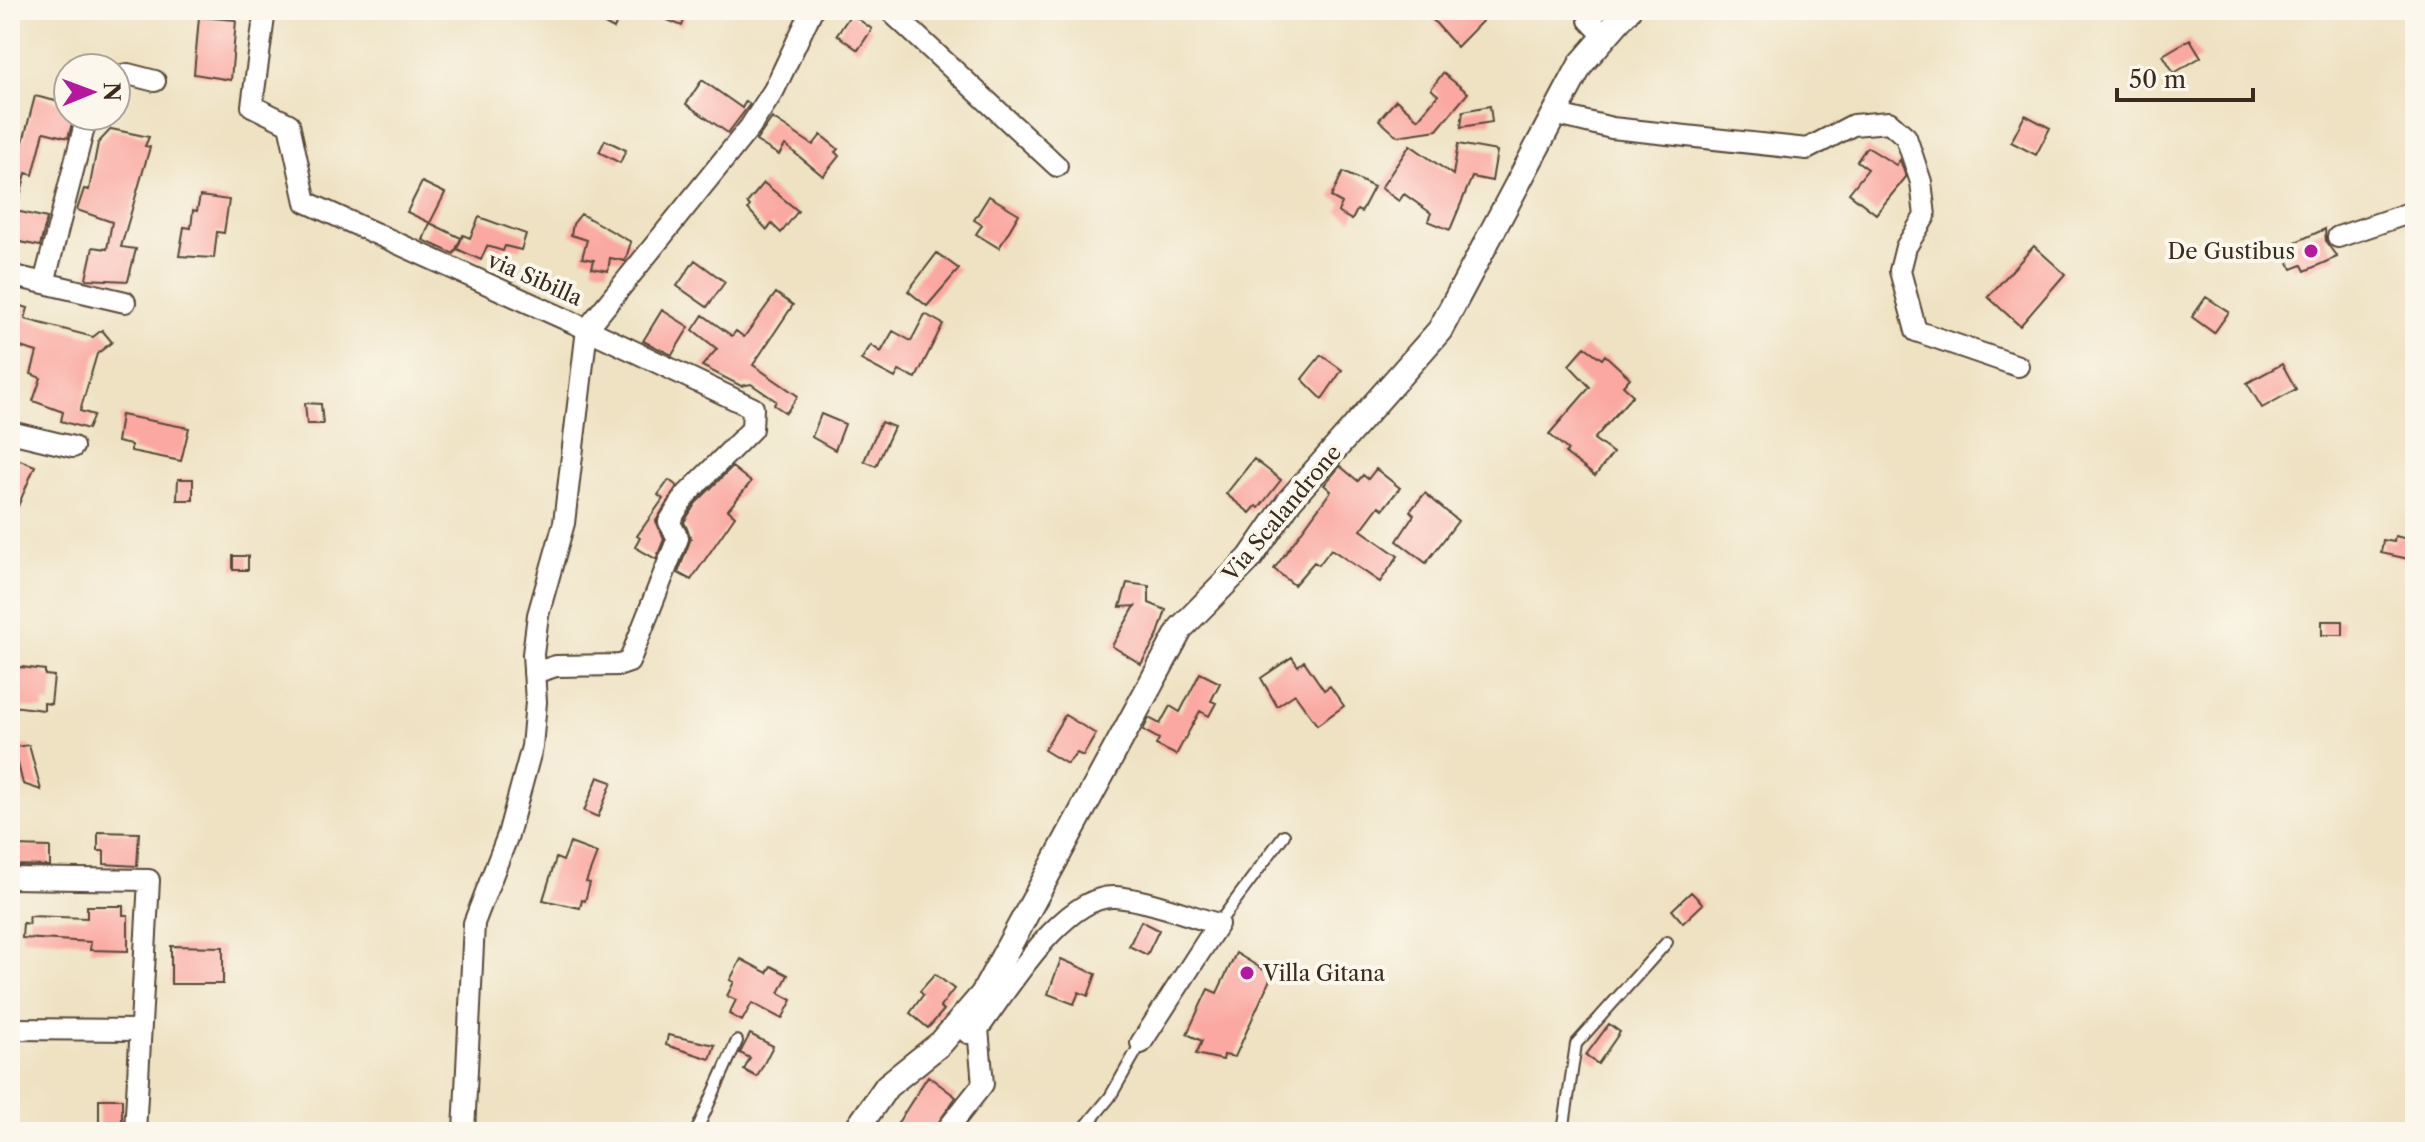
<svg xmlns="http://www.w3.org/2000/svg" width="2425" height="1142" viewBox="0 0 2425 1142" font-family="'Libre Caslon Text',serif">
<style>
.building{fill:#faa8a1}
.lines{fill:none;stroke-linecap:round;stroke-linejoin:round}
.service-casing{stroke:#564637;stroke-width:14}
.minor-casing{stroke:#564637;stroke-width:24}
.tertiary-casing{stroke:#564637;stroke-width:28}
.service{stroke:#fff;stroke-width:10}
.minor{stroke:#fff;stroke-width:20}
.tertiary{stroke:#fff;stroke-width:24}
.poi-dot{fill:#b5179e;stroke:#fbf7ec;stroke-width:3}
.labels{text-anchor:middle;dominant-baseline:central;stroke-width:8;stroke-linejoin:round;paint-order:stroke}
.poi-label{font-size:22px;fill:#3b2a1e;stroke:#fbf7ec;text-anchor:end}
.street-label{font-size:22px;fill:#3b2a1e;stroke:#fbf7ec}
</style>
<rect width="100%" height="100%" fill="#fbf7ec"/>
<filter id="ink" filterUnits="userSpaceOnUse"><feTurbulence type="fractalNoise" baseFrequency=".0125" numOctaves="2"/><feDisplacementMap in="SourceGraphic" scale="16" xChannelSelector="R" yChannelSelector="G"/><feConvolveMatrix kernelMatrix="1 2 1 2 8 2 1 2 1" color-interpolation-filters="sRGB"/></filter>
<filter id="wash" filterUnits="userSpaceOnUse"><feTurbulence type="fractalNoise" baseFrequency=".006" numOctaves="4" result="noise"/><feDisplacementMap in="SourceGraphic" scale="32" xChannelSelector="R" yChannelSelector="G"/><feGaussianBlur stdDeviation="1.8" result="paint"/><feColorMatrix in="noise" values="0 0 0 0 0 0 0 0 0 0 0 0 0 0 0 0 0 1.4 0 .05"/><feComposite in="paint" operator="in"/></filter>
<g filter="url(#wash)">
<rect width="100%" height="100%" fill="#efe2c3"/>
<g id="blocks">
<path class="building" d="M 601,10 L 622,10 L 614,29 L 597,20 Z
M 643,10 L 688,10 L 682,26 Z
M 1444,10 L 1493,10 L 1457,47 L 1433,20 Z
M 851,14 L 872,29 L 858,50 L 837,35 Z
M 199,17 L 236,20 L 231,80 L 194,74 Z
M 2190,39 L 2201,57 L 2174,73 L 2163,55 Z
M 1443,73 L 1468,93 L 1437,130 L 1397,136 L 1379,120 L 1396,100 L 1418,119 L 1438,95 L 1431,89 Z
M 702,80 L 742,108 L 746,101 L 750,104 L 728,133 L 686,104 Z
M 35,96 L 68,104 L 68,116 L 74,116 L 68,138 L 44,132 L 33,175 L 26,173 L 16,211 L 47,218 L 40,246 L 15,241 L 18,228 L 10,226 L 10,138 L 23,142 Z
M 1490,106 L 1492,122 L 1461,127 L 1463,111 Z
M 2025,115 L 2050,128 L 2036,155 L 2011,142 Z
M 772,118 L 813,145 L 821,135 L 838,149 L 835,152 L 839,156 L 823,176 L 785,145 L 779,155 L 756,141 Z
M 111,129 L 149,137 L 145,146 L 150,147 L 121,247 L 136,249 L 128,281 L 86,279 L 93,247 L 107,249 L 112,222 L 77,210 L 84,189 L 89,190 L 98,143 Z
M 605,140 L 626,150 L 620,163 L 599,152 Z
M 1458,144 L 1497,151 L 1492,181 L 1472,177 L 1450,230 L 1428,221 L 1431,213 L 1404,194 L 1399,201 L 1381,188 L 1410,145 L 1453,175 Z
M 1867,147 L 1896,165 L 1900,160 L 1906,177 L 1876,214 L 1849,193 L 1868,169 L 1857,161 Z
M 1343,172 L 1374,187 L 1361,212 L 1357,210 L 1352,220 L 1338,212 L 1342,203 L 1331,197 Z
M 422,182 L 445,193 L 430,223 L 407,212 Z
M 764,183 L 798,211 L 781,233 L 772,224 L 767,230 L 748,209 L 750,206 L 747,203 Z
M 200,196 L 229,200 L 224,233 L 217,232 L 214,258 L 179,256 L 184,227 L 191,228 L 193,210 L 197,211 Z
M 989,196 L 1019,214 L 999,248 L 976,234 L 982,225 L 974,220 Z
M 581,214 L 631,242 L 625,261 L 610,258 L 608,271 L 592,268 L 594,260 L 582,258 L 587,240 L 571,235 L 573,224 Z
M 479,217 L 526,234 L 521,250 L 505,246 L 503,251 L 487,246 L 481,260 L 457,249 L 463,235 L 470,238 Z
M 430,223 L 461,238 L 454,254 L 423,240 Z
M 2325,229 L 2326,242 L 2337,257 L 2305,271 L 2302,265 L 2292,269 L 2282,248 Z
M 2034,246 L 2065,274 L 2020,326 L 1988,297 Z
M 937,253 L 959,269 L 927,306 L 908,291 Z
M 695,260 L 725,282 L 707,307 L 677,286 Z
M 776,293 L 793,305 L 753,365 L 798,396 L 786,413 L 774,405 L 776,401 L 751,384 L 741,386 L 702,366 L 717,349 L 693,330 L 703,315 L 732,336 L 736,331 L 744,337 Z
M 2206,297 L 2229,312 L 2214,333 L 2192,317 Z
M 10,303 L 28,308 L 25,319 L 93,337 L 102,330 L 112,342 L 97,354 L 80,411 L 94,415 L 88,429 L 61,421 L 63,412 L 33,401 L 41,378 L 31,374 L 37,352 L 17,346 L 14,357 L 10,356 Z
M 662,310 L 689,327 L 672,355 L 643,341 Z
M 925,314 L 943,324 L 916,378 L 899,371 L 895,378 L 861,360 L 871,345 L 881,352 L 893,331 L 911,341 Z
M 1585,347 L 1602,359 L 1605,355 L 1630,378 L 1623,386 L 1633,395 L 1594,439 L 1613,453 L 1595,476 L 1565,453 L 1568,450 L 1549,434 L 1590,387 L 1569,365 Z
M 1321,355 L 1342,370 L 1322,399 L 1302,379 Z
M 2282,364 L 2296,389 L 2262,408 L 2247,383 Z
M 305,403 L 321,404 L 323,424 L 307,424 Z
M 821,414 L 845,424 L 835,450 L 812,437 Z
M 121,415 L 189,428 L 181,461 L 131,451 L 131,445 L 117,442 Z
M 881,422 L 894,427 L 876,466 L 864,461 Z
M 10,456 L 35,466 L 10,525 Z
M 1254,459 L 1281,480 L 1259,508 L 1256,506 L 1250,513 L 1226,494 Z
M 1340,466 L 1358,481 L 1363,475 L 1368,479 L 1376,469 L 1400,488 L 1383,509 L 1379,506 L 1361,530 L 1398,556 L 1380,582 L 1331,549 L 1319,565 L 1314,562 L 1294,585 L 1274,569 L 1331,491 L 1324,485 Z
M 732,467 L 751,482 L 728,510 L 735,516 L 691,580 L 678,573 L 691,538 L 684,522 L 696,503 Z
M 178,479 L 193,479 L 193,500 L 177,500 Z
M 669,480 L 677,486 L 656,521 L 664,539 L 656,559 L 635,547 L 640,538 L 637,536 L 663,499 L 658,495 Z
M 1425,493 L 1458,521 L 1426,563 L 1397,541 L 1414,515 L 1410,511 Z
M 2395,536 L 2412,540 L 2409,559 L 2381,553 L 2383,540 L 2394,542 Z
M 233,556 L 248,556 L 248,570 L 233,570 Z
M 1127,583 L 1149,586 L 1149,603 L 1166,610 L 1157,637 L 1141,664 L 1112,646 L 1135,606 L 1120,607 Z
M 2322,621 L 2343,621 L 2343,635 L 2322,635 Z
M 1292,657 L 1298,666 L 1304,661 L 1324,690 L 1330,686 L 1344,706 L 1317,725 L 1295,694 L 1277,706 L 1261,678 Z
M 21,667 L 45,670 L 45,675 L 54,676 L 51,704 L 44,703 L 44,710 L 12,706 L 16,669 Z
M 1200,673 L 1220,683 L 1211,701 L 1216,703 L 1209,716 L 1200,711 L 1176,755 L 1156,745 L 1159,739 L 1143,730 L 1149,718 L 1160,724 L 1170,706 L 1180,712 Z
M 1065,715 L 1096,734 L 1083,756 L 1077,753 L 1067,764 L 1044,750 Z
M 29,745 L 41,790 L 23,784 L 14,747 Z
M 598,777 L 612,782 L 598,817 L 584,811 Z
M 98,832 L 139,833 L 137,866 L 104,864 L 104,851 L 98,851 Z
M 570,843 L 597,853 L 586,882 L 590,883 L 585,901 L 582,900 L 580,908 L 543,900 L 556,858 L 563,861 Z
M 13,846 L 50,847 L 50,866 L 13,865 Z
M 1691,892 L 1703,904 L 1683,923 L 1672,910 Z
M 87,906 L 123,906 L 123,915 L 128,915 L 128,951 L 90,950 L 91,942 L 22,938 L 23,923 L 29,924 L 29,916 L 87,918 Z
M 1141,921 L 1159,930 L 1147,955 L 1129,946 Z
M 171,946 L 223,947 L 223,984 L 171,984 Z
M 1236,953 L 1272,975 L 1235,1057 L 1224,1055 L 1223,1060 L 1196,1054 L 1202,1041 L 1187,1034 L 1208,989 L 1217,993 Z
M 741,959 L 767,973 L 771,966 L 788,975 L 779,993 L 792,1000 L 782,1019 L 752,1003 L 742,1021 L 729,1014 L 736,1000 L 727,996 L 734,982 L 730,980 Z
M 1061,959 L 1096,974 L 1088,996 L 1079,992 L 1074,1004 L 1048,994 Z
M 935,974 L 954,989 L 940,1007 L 944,1010 L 928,1028 L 910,1013 L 923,995 L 920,991 Z
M 1609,1024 L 1620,1032 L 1598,1064 L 1586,1055 Z
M 750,1034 L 773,1046 L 757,1077 L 744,1070 L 750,1058 L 740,1053 Z
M 668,1035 L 715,1045 L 710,1059 L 666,1045 Z
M 928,1076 L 956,1097 L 932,1132 L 892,1132 Z
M 99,1099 L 122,1099 L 122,1126 L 99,1126 Z"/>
</g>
</g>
<g filter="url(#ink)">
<use href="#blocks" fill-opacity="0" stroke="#564637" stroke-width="2"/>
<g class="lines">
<g class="service-casing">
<path id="service" d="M 1218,924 L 1284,835
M 696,1132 L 737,1041
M 1081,1132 L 1110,1097 L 1141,1043
M 1563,1132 L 1576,1044 L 1667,942"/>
</g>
<g class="minor-casing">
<path id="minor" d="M 265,10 L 252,106 L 289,124 L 306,202 L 587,329 L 750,127 L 774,90 L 812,10
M 889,10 L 1057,166
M 1598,10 L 1589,20 L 1605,37
M 116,76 L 128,74 L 155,81
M 1554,114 L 1612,128 L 1807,149 L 1853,125 L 1889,122 L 1906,137 L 1921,182 L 1925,216 L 1906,247 L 1900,271 L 1916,331 L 2018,366
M 2338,237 L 2415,211
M 10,275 L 125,302
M 44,283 L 87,116
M 10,432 L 73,447
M 10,878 L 149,880 L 135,1132
M 10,1029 L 140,1030
M 978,1029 C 1007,991 1064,893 1116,897 C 1149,900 1186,915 1218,924 L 1141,1043
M 464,1132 L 474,923 L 508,835 L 532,747 L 536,702 L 533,654 L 538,615 L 564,523 L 587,329 L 753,408 L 752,429 L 686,495 L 669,522 L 678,538 L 629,662 L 620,665 L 556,666 L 534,673
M 945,1132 L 983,1084 L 978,1029 L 968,1033"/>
</g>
<g class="tertiary-casing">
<path id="tertiary" d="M 855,1132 L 887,1086 L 941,1043 L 983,994 L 1181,628 L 1250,558 L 1290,500 L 1440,330 L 1581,64 L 1628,10"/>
</g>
<use href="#service" class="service"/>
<use href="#minor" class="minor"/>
<use href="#tertiary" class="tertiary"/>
</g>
</g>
<g class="poi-dot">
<circle cx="2311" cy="251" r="8"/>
<circle cx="1247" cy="973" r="8"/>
</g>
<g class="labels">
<g class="poi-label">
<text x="2295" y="251">De Gustibus</text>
<text x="1263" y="973" text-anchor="start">Villa Gitana</text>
</g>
<g class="street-label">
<text transform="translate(535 279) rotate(24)">via Sibilla</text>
<text transform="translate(1282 513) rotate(-50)">Via Scalandrone</text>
</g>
</g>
<rect width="2425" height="1142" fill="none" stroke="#fbf7ec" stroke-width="40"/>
<g transform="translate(92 92) rotate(89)"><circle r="38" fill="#fbf7ec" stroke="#aea59a" stroke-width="2"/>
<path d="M0-6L14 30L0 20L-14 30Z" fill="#b5179e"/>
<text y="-12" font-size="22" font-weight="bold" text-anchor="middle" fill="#3b2a1e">N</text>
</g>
<path d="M2117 88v12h136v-12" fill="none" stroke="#3b2a1e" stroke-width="4"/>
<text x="2129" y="88" font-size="24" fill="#3b2a1e" stroke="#fbf7ec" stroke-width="6" paint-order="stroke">50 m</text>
</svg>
